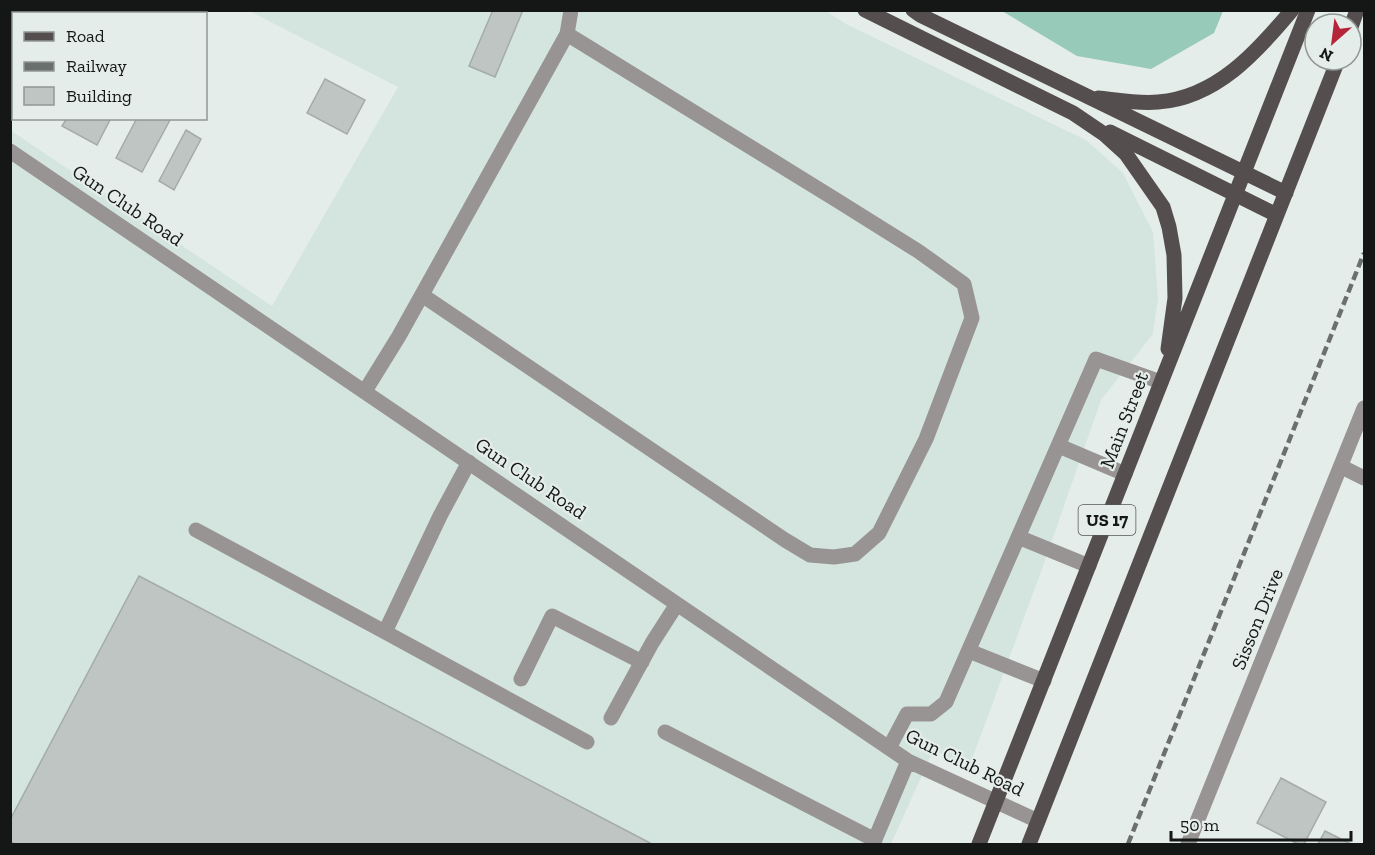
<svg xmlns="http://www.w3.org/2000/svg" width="1375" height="855" viewBox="0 0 1375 855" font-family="'Zilla Slab',serif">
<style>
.built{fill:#d4e5df}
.forest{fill:#97cab8}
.building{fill:#bec5c2;stroke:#a4aba8;stroke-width:1.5}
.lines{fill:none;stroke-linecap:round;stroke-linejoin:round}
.minor{stroke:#989494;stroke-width:15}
.major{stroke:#544e4e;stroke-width:15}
.rail{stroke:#6b706e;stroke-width:4.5;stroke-dasharray:9 4.5;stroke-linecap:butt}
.labels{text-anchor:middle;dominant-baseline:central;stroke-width:4.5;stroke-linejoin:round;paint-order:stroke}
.shield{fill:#e5edea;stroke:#535756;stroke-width:1.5}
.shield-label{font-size:18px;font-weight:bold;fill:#141716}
.street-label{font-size:20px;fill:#141716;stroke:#e5edea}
</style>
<rect width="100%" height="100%" fill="#e5edea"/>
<path class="built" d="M 249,11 L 826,11 L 846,24 L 1086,140 L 1123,173 L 1153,232 L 1158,298 L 1153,334 L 1101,400 L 1042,569 L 968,770 L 934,749 L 891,844 L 11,844 L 10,130 L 272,306 L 398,87 Z"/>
<path class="forest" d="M 1002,11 L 1223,11 L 1214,33 L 1151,69 L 1077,56 Z"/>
<path class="building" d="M 493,10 L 523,10 L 495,77 L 469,66 Z
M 325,79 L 365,100 L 347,134 L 307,113 Z
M 67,118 L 111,118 L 97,145 L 62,126 Z
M 137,118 L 167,118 L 170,120 L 142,172 L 116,158 Z
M 186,130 L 201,139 L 174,190 L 159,181 Z
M 139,576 L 652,844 L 16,844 L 10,842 L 10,820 Z
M 1281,778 L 1326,802 L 1304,844 L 1298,844 L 1257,823 Z
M 1325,831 L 1351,844 L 1318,844 Z"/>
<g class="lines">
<path class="minor" d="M 10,151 L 908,761 L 1038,821
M 422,295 L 785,540 L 810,555 L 834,557 L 855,554 L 879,533 L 926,439 L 972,318 L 964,284 L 918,251 L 838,201 L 567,34
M 365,391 L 399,336 L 567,34 L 571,10
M 1059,446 L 1125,474
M 469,462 L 440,516 L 385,632 L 587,742
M 1342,467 L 1364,478
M 196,530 L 385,632
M 1018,537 L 1089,566
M 969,651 L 1044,681
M 521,679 L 552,616 L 642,662
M 611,718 L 652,643 L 677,604
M 665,732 L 875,840
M 889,748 L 907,714 L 931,714 L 946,702 L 1096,359 L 1161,382
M 873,844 L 908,761
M 1188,844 L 1364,408"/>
<path class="major" d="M 865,10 L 1073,113 L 1104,134 L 1126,154 L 1163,207 L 1169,227 L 1174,255 L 1175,298 L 1168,349
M 913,10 L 920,15 L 1286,193
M 1351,27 L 1357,10
M 1098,98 C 1117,100 1140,104 1158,102 C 1216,98 1257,52 1292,10
M 1110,132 L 1277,215
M 979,844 L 1308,10
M 1029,844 L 1338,60"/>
<path class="rail" d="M 1128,844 L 1364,253"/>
</g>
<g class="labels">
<rect class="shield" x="1078.5" y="505" width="57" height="30" rx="4.5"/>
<g class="shield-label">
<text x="1107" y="520">US 17</text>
</g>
<g class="street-label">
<text transform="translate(128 205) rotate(34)">Gun Club Road</text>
<text transform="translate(1124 420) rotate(-69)">Main Street</text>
<text transform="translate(531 478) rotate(34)">Gun Club Road</text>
<text transform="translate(1257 619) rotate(-68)">Sisson Drive</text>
<text transform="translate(965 762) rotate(26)">Gun Club Road</text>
</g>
</g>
<rect width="1375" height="855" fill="none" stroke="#141716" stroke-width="24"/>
<rect x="12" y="12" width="195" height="108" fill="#e5edea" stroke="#919795" stroke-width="1.5"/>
<rect x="24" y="32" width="30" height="9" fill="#544e4e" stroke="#919795" stroke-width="1.5"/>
<text x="66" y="42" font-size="18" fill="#141716">Road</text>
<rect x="24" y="62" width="30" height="9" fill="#6b706e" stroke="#919795" stroke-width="1.5"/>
<text x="66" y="72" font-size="18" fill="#141716">Railway</text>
<rect x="24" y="87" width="30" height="18" fill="#bec5c2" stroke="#919795" stroke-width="1.5"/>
<text x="66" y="102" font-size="18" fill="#141716">Building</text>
<g transform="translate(1333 42) rotate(208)"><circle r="28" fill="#e5edea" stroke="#919795" stroke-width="1.5"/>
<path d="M0-4.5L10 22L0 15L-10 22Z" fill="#b6243a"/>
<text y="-9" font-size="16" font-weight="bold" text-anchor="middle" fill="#141716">N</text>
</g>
<path d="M1171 831v9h180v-9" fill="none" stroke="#141716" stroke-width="3"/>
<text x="1180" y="831" font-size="18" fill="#141716" stroke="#e5edea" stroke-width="4.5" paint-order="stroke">50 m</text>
</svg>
